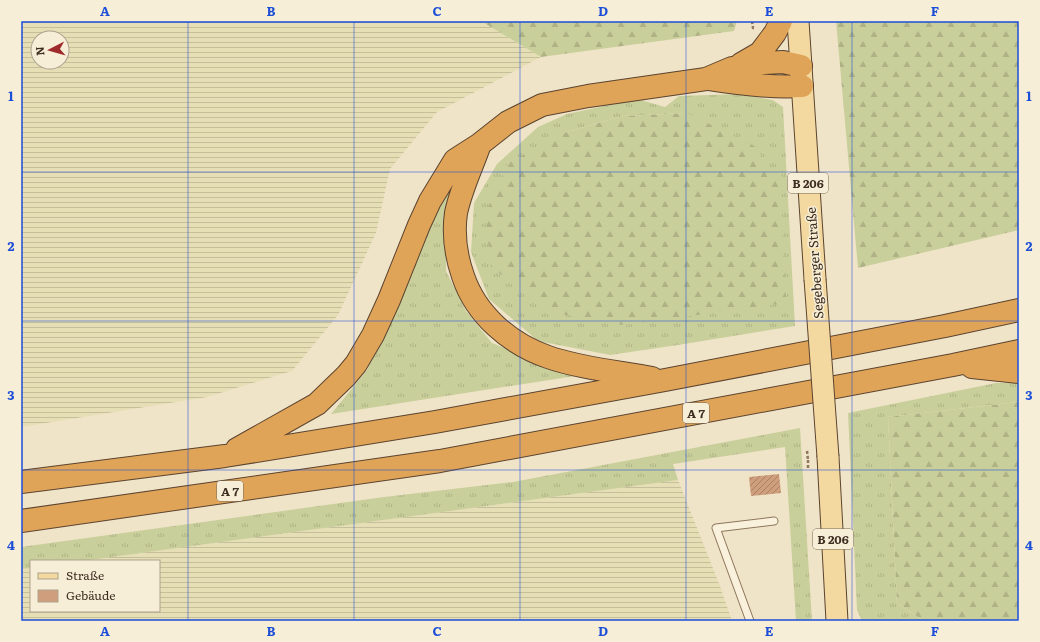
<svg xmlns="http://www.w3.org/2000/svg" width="1040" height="642" viewBox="0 0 1040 642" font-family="Literata,serif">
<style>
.farmland{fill:url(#farmland-rules);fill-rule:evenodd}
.grass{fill:url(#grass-tufts);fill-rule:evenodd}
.forest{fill:url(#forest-firs)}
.building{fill:url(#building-hatch)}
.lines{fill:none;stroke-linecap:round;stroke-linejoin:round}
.lane-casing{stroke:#8d765c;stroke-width:9}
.primary-casing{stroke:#5b4430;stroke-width:23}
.highway-casing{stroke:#5b4430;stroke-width:24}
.path{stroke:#8d765c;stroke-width:2.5;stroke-dasharray:3 2;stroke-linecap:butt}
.lane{stroke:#faf1dc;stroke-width:7}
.primary{stroke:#f3d9a0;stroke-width:21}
.highway{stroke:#e0a458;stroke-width:22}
.primary-bridge-casing{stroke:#5b4430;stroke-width:23;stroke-linecap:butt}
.path-bridge{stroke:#8d765c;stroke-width:2.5;stroke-dasharray:3 2;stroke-linecap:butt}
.primary-bridge{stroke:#f3d9a0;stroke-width:21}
.grid{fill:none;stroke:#1d4ed8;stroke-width:1;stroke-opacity:0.55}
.labels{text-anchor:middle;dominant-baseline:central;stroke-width:3;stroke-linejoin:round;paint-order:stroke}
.shield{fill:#f7eed8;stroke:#756857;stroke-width:1}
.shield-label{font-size:12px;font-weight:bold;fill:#3d2e20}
.street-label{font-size:13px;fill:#3d2e20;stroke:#f7eed8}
.neatline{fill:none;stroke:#1d4ed8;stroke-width:1.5}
.grid-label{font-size:13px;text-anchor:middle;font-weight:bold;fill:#1d4ed8}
</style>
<defs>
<pattern id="farmland-rules" width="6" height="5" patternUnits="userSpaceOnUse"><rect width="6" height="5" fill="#e6deb5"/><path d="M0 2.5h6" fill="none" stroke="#c6bf9b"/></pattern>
<pattern id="grass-tufts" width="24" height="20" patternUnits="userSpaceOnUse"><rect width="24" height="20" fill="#c9cf9b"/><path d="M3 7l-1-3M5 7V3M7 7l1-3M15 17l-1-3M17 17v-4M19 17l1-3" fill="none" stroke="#aeb285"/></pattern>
<pattern id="forest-firs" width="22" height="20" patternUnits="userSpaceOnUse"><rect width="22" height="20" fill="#c9cf9b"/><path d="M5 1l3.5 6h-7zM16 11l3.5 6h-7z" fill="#aeb285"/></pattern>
<pattern id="building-hatch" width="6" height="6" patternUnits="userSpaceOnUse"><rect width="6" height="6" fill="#cf9f7d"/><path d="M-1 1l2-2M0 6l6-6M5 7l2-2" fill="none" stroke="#a98266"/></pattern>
</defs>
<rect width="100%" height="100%" fill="#f0e4c8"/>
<path class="farmland" d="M 21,21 L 481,21 L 541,57 L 437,112 L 390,169 L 376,233 L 338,315 L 292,371 L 207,397 L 21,427 ZM 38,38 L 62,38 L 62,62 L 38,62 Z
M 678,480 L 720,586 L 732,621 L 21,621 L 21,569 L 31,568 L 31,611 L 159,611 L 159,561 L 80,561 Z"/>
<path class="grass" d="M 739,94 L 773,100 L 783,107 L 795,326 L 678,345 L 610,355 L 538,341 L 489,299 L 471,252 L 474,203 L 497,164 L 538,127 L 567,114 L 637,99 L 665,107 L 679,96 ZM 687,113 L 564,133 L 623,116 Z
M 464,169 L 446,222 L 446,271 L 466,311 L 492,343 L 575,376 L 331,414 L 367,370 L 452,175 Z
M 996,383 L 1019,383 L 1019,402 L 888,417 L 897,603 L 924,621 L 862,621 L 857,610 L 848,413 Z
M 800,428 L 812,621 L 796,621 L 785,447 L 673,464 L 678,480 L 82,561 L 31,561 L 31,568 L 21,569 L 21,547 L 384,497 L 513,482 Z"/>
<path class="forest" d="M 481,21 L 737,21 L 734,31 L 541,57 Z
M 836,21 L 1019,21 L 1019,230 L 858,268 Z
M 687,113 L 756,147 L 780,186 L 786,303 L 623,325 L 555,313 L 491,267 L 485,214 L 507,164 L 564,133 L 623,116 Z
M 1019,402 L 1019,621 L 924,621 L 897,603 L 888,417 Z"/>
<path class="building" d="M 779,474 L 781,493 L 751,496 L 749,477 Z"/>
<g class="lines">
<g class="lane-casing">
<path id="lane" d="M 750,621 L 716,528 L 774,521"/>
</g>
<g class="primary-casing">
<path id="primary" d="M 798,21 L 815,279
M 828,457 L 837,621"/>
</g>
<g class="highway-casing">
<path id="highway" d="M 741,64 L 760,53 L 775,33 L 781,21
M 708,79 C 739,84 770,88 802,86
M 480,144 C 472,167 461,189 456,213 C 453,234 456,256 463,276 C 476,315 510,344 548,357 C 579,368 620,372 652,378
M 972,367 L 1019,372
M 237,449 L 317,404 L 346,376 L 356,364 L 373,335 L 389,300 L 419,225 L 430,201 L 455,160 L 480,144 L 508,122 L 542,105 L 588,96 L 706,79 L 732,68 L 764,63 L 783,62 L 801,66
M 21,482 L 225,456 L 435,422 L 665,380 L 945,326 L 1019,310
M 21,521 L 440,461 L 953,365 L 1019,351"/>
</g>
<path class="path" d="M 752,21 L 753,28 L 755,28
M 808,460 L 808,469"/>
<use href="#lane" class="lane"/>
<use href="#primary" class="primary"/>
<use href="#highway" class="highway"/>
<g class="primary-bridge-casing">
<path id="primary-bridge" d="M 815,279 L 828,457"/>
</g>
<path class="path-bridge" d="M 807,451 L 808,460"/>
<use href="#primary-bridge" class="primary-bridge"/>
</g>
<path class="grid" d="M 188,21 L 188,621M 354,21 L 354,621M 520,21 L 520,621M 686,21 L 686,621M 852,21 L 852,621M 21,172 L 1019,172M 21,321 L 1019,321M 21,470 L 1019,470"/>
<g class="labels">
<g class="shield">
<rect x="788" y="173" width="40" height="20" rx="3"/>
<rect x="683" y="403" width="26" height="20" rx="3"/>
<rect x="217" y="481" width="26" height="20" rx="3"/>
<rect x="813" y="529" width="40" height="20" rx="3"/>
</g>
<g class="shield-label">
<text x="808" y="183">B 206</text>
<text x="696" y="413">A 7</text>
<text x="230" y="491">A 7</text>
<text x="833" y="539">B 206</text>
</g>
<g class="street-label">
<text transform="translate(814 263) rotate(-94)">Segeberger Straße</text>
</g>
</g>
<rect width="1040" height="642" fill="none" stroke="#f7eed8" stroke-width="44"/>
<rect x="30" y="560" width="130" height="52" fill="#f7eed8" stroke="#ada18e"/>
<rect x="38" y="573" width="20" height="6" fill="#f3d9a0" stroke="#ada18e"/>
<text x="66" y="580" font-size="12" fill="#3d2e20">Straße</text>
<rect x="38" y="590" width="20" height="12" fill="#cf9f7d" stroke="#ada18e"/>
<text x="66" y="600" font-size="12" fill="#3d2e20">Gebäude</text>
<g transform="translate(50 50) rotate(264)"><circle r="19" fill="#f7eed8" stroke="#ada18e"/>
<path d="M0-3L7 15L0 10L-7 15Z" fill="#9e2a2b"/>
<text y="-6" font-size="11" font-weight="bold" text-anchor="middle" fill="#3d2e20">N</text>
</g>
<rect x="22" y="22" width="996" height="598" class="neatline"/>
<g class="grid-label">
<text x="105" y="16">A</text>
<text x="271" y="16">B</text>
<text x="437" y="16">C</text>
<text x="603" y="16">D</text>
<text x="769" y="16">E</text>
<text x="935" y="16">F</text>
<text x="11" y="101">1</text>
<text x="1029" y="101">1</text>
<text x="11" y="251">2</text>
<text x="1029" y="251">2</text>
<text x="11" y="400">3</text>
<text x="1029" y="400">3</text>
<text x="11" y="550">4</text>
<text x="1029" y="550">4</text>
<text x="105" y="636">A</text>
<text x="271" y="636">B</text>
<text x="437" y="636">C</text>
<text x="603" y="636">D</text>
<text x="769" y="636">E</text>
<text x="935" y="636">F</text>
</g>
</svg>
